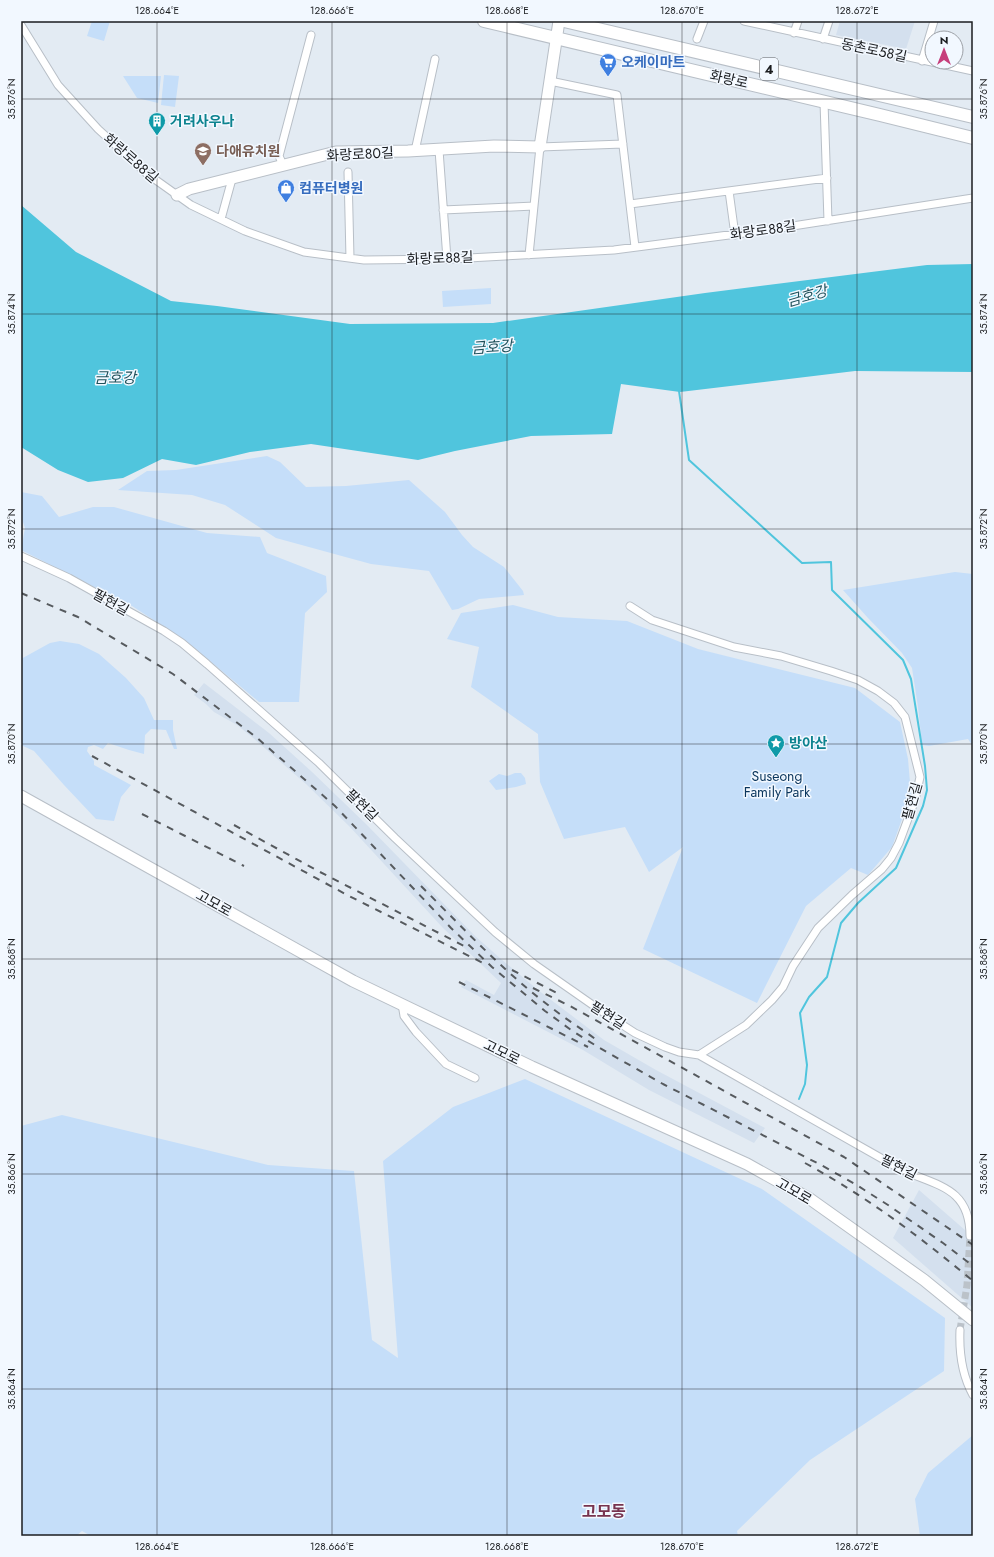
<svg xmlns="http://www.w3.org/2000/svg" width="994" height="1557" viewBox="0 0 994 1557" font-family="Jost,'Noto Sans KR',sans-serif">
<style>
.built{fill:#d4e0ee}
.green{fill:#c5def9}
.water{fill:#50c5dd}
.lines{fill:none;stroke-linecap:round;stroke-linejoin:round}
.stream{stroke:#50c5dd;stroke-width:2}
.street-tunnel{stroke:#bbc2c9;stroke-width:7;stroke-dasharray:7 3.5;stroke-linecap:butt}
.street-casing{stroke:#b8bfc7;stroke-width:9}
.secondary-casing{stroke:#b8bfc7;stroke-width:13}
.primary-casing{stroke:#b8bfc7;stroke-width:14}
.street{stroke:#fff;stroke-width:7}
.secondary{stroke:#fff;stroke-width:11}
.primary{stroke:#fff;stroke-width:12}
.rail{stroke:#565a5e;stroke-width:2;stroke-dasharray:7 7;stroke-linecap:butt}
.ticks{fill:none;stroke:#1b1d20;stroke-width:1;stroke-opacity:0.45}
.labels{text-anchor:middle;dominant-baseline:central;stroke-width:3;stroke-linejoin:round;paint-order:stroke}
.shield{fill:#f2f8ff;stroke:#5c5f63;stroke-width:1}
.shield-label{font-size:13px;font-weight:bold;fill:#1b1d20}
.street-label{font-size:14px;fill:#1b1d20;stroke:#f2f8ff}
.shop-label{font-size:14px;font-weight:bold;fill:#366cbe;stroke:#f2f8ff;text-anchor:start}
.culture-label{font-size:14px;font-weight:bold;fill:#0d838f;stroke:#f2f8ff;text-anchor:start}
.education-label{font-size:14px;font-weight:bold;fill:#785e54;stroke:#f2f8ff;text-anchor:start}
.park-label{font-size:14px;fill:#0b365d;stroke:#f2f8ff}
.water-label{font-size:15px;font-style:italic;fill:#1f515b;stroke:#f2f8ff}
.quarter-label{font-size:16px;font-weight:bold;fill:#77334f;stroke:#f2f8ff}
.neatline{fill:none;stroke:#1b1d20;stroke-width:1.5}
.ticks-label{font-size:10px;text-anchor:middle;fill:#1b1d20}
</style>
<rect width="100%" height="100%" fill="#e3ebf3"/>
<path class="built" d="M 840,21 L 915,21 L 906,49 L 836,35 Z
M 204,683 L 269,733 L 311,771 L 366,824 L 475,936 L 501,959 L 538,990 L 604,1040 L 656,1070 L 765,1128 L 754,1143 L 649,1090 L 583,1050 L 461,987 L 466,980 L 494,995 L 501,983 L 443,928 L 350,827 L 306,784 L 252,737 L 237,725 L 214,712 L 206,704 L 194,695 Z
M 919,1190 L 973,1237 L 973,1308 L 893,1238 Z"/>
<path class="green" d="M 92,21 L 110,21 L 104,41 L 87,36 Z
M 164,75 L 179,76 L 175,107 L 161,105 Z
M 123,76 L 161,76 L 158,103 L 137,98 Z
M 491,288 L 491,304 L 443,307 L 442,291 Z
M 267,456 L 280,462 L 306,487 L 346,486 L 409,480 L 445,512 L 462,535 L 473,547 L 504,567 L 523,591 L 524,595 L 479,599 L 458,609 L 452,610 L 429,571 L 371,564 L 276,538 L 225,505 L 192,495 L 118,490 L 147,471 L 176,470 Z
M 21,492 L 42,496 L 59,517 L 93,507 L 114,507 L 207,533 L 260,537 L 267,553 L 326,576 L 327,592 L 305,613 L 299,702 L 259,702 L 186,641 L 132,606 L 21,550 L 25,528 L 21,516 Z
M 955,572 L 973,574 L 973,752 L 972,745 L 968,739 L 929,746 L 922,745 L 918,707 L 912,668 L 902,653 L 868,618 L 843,590 Z
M 513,605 L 558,617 L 627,621 L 698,649 L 855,688 L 900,722 L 908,759 L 911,794 L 892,847 L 868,875 L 851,868 L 806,906 L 757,1003 L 643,949 L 683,847 L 649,872 L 625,827 L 564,839 L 540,782 L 538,734 L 471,687 L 479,647 L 447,639 L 461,613 Z
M 60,641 L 79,644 L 99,654 L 126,678 L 144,698 L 154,720 L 173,720 L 173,730 L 177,749 L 174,749 L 166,730 L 151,729 L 145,735 L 144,754 L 129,750 L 108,743 L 103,749 L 94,745 L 88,747 L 87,751 L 94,761 L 94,765 L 131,785 L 121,797 L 114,821 L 96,819 L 64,785 L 34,751 L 21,745 L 21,659 L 50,643 Z
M 515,773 L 521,773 L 525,778 L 526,784 L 516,787 L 496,790 L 489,781 L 499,774 L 507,776 Z
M 525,1079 L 762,1189 L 945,1318 L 944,1371 L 810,1460 L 737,1531 L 738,1536 L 91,1536 L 82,1531 L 76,1536 L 21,1536 L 21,1126 L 62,1115 L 268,1165 L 354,1171 L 372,1340 L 398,1358 L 383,1161 L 453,1107 Z
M 973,1435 L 973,1536 L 920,1536 L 915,1499 L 928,1473 Z"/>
<path class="water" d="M 21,205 L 76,252 L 171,301 L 217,306 L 350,324 L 493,323 L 705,293 L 927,265 L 973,264 L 973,372 L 855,371 L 680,392 L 621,384 L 612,434 L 531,436 L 455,451 L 418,460 L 311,444 L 250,452 L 196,465 L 162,459 L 123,478 L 88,482 L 58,470 L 21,447 Z"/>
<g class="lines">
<path class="stream" d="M 679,391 L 689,460 L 802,563 L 831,562 L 832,590 L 903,660 L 911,679 L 925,766 L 927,790 L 923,806 L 896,868 L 858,903 L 841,923 L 827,977 L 809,997 L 800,1013 L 807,1065 L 805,1084 L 799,1099"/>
<path class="street-tunnel" d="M 960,1330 L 967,1285 L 970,1236"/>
<g class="street-casing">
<path id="street" d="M 744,21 L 973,71
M 21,25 L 58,85 L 98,129 L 146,173 L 191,205 L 245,231 L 304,252 L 364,260 L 450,259 L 614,250 L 767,230 L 973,198
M 794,33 L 798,21
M 697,39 L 704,21
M 823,39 L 829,21
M 922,61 L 934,21
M 550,81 L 617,95 L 635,247
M 824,102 L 828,221
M 439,150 L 447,259
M 415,151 L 435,59
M 283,165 L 279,156 L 311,35
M 348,172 L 350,258
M 729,191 L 735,235
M 630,204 L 827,178
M 443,210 L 534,206
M 221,219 L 232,179
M 529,255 L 540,147 L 623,144
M 21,556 L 69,578 L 164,631 L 182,643 L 207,664 L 319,763 L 395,838 L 495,932 L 534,964 L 607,1015 L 635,1033 L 665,1047 L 679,1052 L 699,1055 L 902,1170 C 938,1186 970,1188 970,1236
M 630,606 L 652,620 L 734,647 L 781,656 L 831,671 L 858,680 L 878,691 L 894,703 L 905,717 L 920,777 L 915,800 L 899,843 L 891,858 L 882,869 L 852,895 L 818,928 L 793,966 L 783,987 L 772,1000 L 746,1025 L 699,1055
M 402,1004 L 404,1016 L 416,1032 L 446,1064 L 475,1078
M 960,1330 C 959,1353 962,1375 973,1395"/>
</g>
<g class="secondary-casing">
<path id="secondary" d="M 177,195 L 189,189 L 336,152 L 408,151 L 494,146 L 540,147 L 559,21
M 21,796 L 353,981 L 532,1067 L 747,1164 L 810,1199 L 924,1280 L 973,1320"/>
</g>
<g class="primary-casing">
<path id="primary" d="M 484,21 L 880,115 L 973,138
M 564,21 L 973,117"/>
</g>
<use href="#street" class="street"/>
<use href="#secondary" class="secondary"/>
<use href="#primary" class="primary"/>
<path class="rail" d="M 21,593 L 78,617 L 173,674 L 256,737 L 335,806 L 451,928 L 492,967 L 545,1011 L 571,1030 L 598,1047 L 663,1084 L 821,1165 L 855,1184 L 888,1205 L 943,1243 L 973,1266
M 92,756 L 349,896 L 485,964
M 142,814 L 244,866
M 234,825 L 320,872 L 468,948
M 421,886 C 462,927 502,970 548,1005 C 564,1018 582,1029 598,1041
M 512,970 L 557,993
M 459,982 L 588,1047
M 533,988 L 570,1006 L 844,1157 L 973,1245
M 805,1163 C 867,1197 919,1236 973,1281"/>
</g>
<path class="ticks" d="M 157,21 L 157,1536M 332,21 L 332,1536M 507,21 L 507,1536M 682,21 L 682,1536M 857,21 L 857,1536M 21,99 L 973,99M 21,314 L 973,314M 21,529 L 973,529M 21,744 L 973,744M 21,959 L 973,959M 21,1174 L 973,1174M 21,1389 L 973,1389"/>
<defs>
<g id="supermarket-pin" transform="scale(0.9)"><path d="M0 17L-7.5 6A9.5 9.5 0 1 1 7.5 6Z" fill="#3f7fe0" stroke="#f2f8ff"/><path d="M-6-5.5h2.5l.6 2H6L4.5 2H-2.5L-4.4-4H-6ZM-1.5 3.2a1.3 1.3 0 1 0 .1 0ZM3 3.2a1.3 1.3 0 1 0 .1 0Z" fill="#fff"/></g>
<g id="building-pin" transform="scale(0.9)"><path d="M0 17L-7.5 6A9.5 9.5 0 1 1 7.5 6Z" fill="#0f9aa8" stroke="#f2f8ff"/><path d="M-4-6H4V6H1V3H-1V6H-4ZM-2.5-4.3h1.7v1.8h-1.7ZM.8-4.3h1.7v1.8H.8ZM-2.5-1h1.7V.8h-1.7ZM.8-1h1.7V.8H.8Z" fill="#fff"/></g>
<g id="school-pin" transform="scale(0.9)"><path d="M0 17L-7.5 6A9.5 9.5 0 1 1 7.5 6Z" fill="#8d6e63" stroke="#f2f8ff"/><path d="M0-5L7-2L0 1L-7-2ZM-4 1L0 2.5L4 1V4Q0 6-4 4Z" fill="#fff"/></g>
<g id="shop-pin" transform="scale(0.9)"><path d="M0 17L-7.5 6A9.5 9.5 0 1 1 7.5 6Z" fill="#3f7fe0" stroke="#f2f8ff"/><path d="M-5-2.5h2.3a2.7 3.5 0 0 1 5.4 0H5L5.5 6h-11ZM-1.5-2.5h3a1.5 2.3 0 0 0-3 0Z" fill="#fff"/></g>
<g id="sight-pin" transform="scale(0.9)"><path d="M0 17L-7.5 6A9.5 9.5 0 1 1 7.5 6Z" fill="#0f9aa8" stroke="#f2f8ff"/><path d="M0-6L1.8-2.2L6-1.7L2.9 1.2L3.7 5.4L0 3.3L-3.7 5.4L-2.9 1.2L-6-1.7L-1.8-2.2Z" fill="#fff"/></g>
</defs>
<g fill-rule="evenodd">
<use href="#supermarket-pin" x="608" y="62"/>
<use href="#building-pin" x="157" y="121"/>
<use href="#school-pin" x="203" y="151"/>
<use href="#shop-pin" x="286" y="188"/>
<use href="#sight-pin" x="776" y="743"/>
</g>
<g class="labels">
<rect class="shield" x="760" y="58" width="18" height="22" rx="3"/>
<g class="shield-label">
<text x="769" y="69">4</text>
</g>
<g class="street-label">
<text transform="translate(874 50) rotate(12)">동촌로58길</text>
<text transform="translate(729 79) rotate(13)">화랑로</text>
<text transform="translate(360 154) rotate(-3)">화랑로80길</text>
<text transform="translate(131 158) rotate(41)">화랑로88길</text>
<text transform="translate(763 230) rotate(-8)">화랑로88길</text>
<text transform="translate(440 258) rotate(-2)">화랑로88길</text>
<text transform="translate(111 602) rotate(29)">팔현길</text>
<text transform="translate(912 801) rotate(-74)">팔현길</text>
<text transform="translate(362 805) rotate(45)">팔현길</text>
<text transform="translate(214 903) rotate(29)">고모로</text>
<text transform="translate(608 1015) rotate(33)">팔현길</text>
<text transform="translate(502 1052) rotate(26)">고모로</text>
<text transform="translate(899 1167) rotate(27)">팔현길</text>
<text transform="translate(794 1191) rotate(30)">고모로</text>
</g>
<g class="shop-label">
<text x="621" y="62">오케이마트</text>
<text x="299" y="188">컴퓨터병원</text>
</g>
<g class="culture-label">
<text x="170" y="121">거려사우나</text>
<text x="789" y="743">방아산</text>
</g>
<g class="education-label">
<text x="216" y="151">다애유치원</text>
</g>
<g class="park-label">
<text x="777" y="776">Suseong<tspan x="777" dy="16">Family Park</tspan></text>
</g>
<g class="water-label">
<text transform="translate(807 296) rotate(-16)">금호강</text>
<text transform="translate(492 347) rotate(-4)">금호강</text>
<text x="115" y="378">금호강</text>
</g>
<g class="quarter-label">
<text x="604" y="1511">고모동</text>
</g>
</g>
<rect width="994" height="1557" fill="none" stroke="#f2f8ff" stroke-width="44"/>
<g transform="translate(944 50)"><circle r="19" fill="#f2f8ff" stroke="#9ca0a6"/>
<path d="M0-3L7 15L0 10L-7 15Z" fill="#c63e7b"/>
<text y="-6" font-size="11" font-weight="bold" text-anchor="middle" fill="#1b1d20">N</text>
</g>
<rect x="22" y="22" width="950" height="1513" class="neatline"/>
<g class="ticks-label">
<text x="157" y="14">128.664°E</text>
<text x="332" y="14">128.666°E</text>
<text x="507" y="14">128.668°E</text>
<text x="682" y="14">128.670°E</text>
<text x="857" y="14">128.672°E</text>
<text transform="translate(11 99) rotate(-90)" y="4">35.876°N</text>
<text transform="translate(983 99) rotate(-90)" y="4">35.876°N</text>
<text transform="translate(11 314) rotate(-90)" y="4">35.874°N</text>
<text transform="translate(983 314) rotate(-90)" y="4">35.874°N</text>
<text transform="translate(11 529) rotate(-90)" y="4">35.872°N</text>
<text transform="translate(983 529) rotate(-90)" y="4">35.872°N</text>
<text transform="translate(11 744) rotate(-90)" y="4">35.870°N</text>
<text transform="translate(983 744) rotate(-90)" y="4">35.870°N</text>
<text transform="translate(11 959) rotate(-90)" y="4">35.868°N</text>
<text transform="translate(983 959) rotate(-90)" y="4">35.868°N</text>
<text transform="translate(11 1174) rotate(-90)" y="4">35.866°N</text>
<text transform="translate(983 1174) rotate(-90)" y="4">35.866°N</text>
<text transform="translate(11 1389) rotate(-90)" y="4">35.864°N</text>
<text transform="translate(983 1389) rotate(-90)" y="4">35.864°N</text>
<text x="157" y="1550">128.664°E</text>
<text x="332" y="1550">128.666°E</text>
<text x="507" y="1550">128.668°E</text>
<text x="682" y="1550">128.670°E</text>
<text x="857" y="1550">128.672°E</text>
</g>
</svg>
